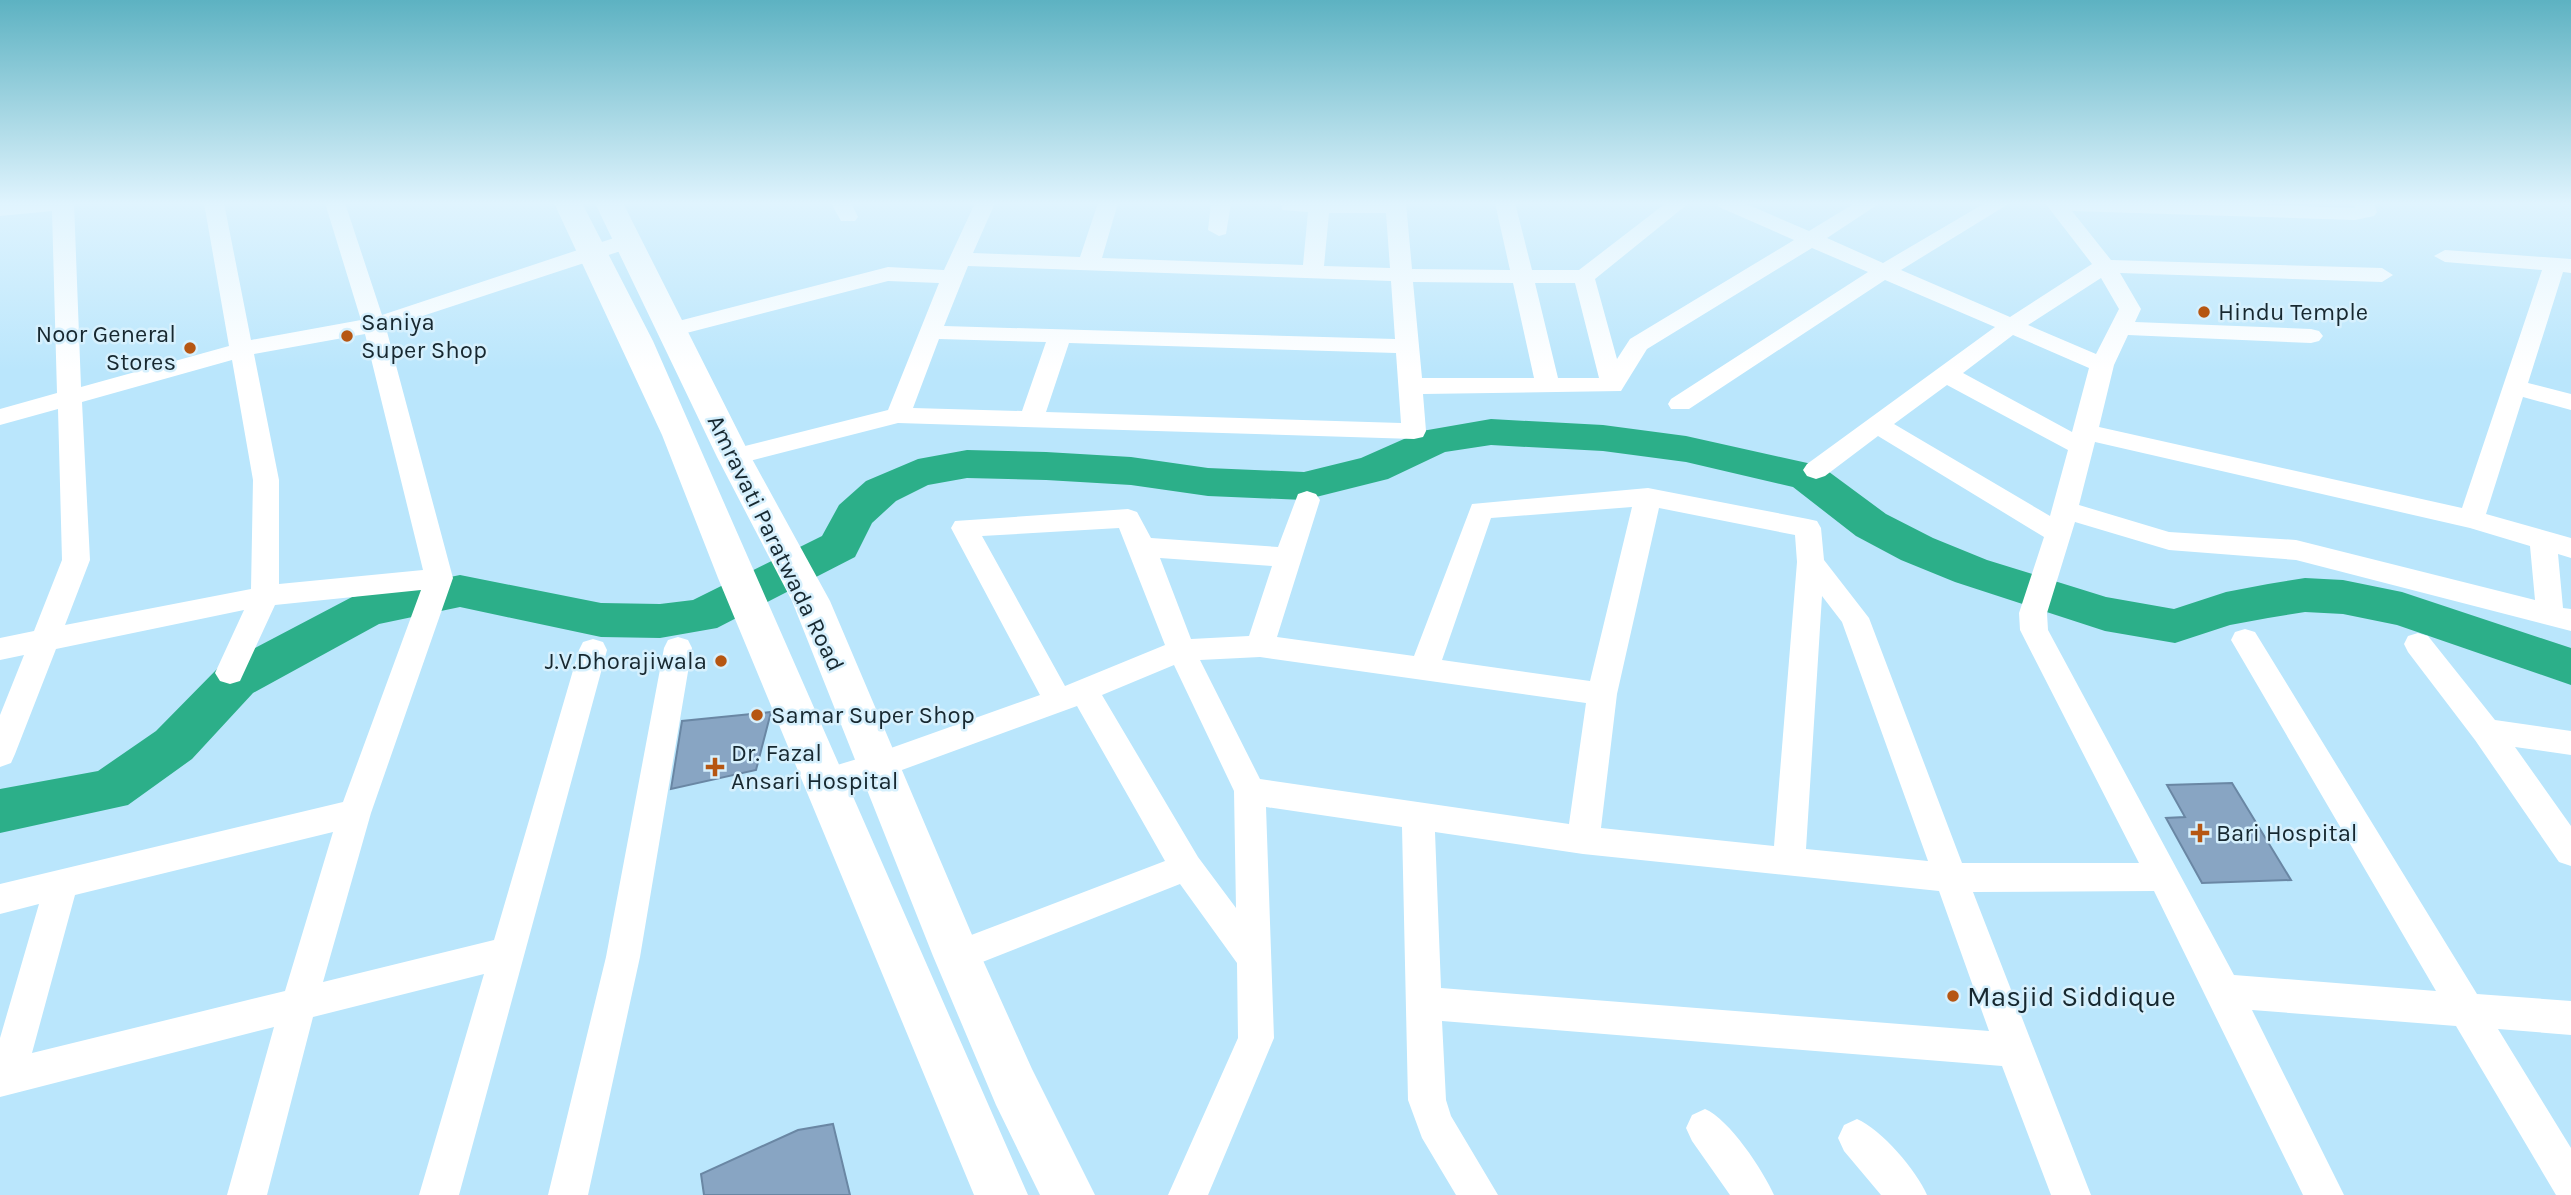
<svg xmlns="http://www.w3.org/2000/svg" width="2571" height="1195" viewBox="0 0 2571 1195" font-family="Karla,sans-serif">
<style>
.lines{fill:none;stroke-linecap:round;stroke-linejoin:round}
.river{fill:#2caf89;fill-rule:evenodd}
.building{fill:#88a5c3;stroke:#6a87a4;stroke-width:2}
.minor{fill:#fff;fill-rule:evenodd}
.primary{fill:#fff;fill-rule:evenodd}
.poi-dot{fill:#b65612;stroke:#d6f0fd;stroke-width:2.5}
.labels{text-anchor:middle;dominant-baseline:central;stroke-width:5;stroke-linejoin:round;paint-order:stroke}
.poi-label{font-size:24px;fill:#172830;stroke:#d6f0fd;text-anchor:start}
.street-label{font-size:24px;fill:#172830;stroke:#d6f0fd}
.near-poi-label{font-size:28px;fill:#172830;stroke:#d6f0fd;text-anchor:start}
</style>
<rect width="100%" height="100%" fill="#bae6fc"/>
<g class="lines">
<path class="river" d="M 1491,419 L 1603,425 L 1686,436 L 1821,466 L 1886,514 L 1933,538 L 1987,560 L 2106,597 L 2174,609 L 2226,592 L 2268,584 L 2305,578 L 2343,580 L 2402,592 L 2571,648 L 2571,685 L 2397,625 L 2343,614 L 2305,612 L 2268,618 L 2230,625 L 2175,643 L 2105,631 L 1955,582 L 1901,560 L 1856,536 L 1793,487 L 1686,462 L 1603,451 L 1491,445 L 1445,452 L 1388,479 L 1304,500 L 1208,496 L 1131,485 L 1046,480 L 967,478 L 928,485 L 896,501 L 872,523 L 855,557 L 717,628 L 660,638 L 601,637 L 460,607 L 379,624 L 253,693 L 192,759 L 128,805 L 0,833 L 0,789 L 98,771 L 156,731 L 219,667 L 352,597 L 460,575 L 601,603 L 660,604 L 693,600 L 822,536 L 839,505 L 866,481 L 918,459 L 967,450 L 1046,452 L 1131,457 L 1208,468 L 1304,472 L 1361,458 L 1422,431 Z"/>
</g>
<path class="building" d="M 771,712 L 756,770 L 671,789 L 682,721 Z
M 2232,783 L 2291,880 L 2202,883 L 2166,818 L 2185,817 L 2167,785 Z
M 833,1124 L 850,1195 L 704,1195 L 701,1174 L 798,1130 Z"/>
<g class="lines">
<path class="minor" d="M 74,203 L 81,387 L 229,346 L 204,203 L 224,203 L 251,340 L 361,320 L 325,203 L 345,203 L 382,315 L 620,236 L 636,236 L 639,241 L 636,246 L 386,328 L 453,578 L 371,813 L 323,982 L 494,940 L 579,650 L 583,642 L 593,639 L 603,642 L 607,650 L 459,1195 L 419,1195 L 484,974 L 313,1017 L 267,1195 L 227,1195 L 274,1027 L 0,1097 L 0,1038 L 39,904 L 0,914 L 0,884 L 343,802 L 421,590 L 275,605 L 240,681 L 230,684 L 220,681 L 215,673 L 244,610 L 56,649 L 15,754 L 11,763 L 0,767 L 0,715 L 24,655 L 0,660 L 0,638 L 34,631 L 62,560 L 58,409 L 0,425 L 0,409 L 57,393 L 52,211 L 0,216 L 0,204 ZM 365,334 L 423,570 L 279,584 L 279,480 L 254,354 ZM 232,360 L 253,480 L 251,589 L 65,625 L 90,560 L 82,402 ZM 333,832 L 285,991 L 32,1053 L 75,895 Z
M 831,203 L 851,203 L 858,217 L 855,221 L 841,221 Z
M 975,203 L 995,203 L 973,253 L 1080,257 L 1098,203 L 1118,203 L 1102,258 L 1303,265 L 1308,212 L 1282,210 L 1281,203 L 1406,203 L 1412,269 L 1510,270 L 1495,203 L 1515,203 L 1532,270 L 1579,270 L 1666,203 L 1689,203 L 1595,279 L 1617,359 L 1630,339 L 1794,240 L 1719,207 L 1716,203 L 1744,203 L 1809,231 L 1855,203 L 1880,203 L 1827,238 L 1883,263 L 1985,203 L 2010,203 L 1901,270 L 2010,317 L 2092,264 L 2045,203 L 2216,203 L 2355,208 L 2354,203 L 2374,203 L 2377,212 L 2374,216 L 2355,220 L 2072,211 L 2111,260 L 2382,268 L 2393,275 L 2382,282 L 2120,273 L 2141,309 L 2135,322 L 2311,329 L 2319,331 L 2323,336 L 2319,341 L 2311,343 L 2128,335 L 2114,365 L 2099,427 L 2462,508 L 2542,270 L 2445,262 L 2434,256 L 2445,250 L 2571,259 L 2571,273 L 2563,272 L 2528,383 L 2571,394 L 2571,410 L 2523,397 L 2486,514 L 2571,538 L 2571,558 L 2558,554 L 2563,608 L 2571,609 L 2571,631 L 2296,560 L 2169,550 L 2075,522 L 2047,613 L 2048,630 L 2234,975 L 2436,991 L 2231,640 L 2235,632 L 2245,629 L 2255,632 L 2477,994 L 2571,1001 L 2571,1035 L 2498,1029 L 2571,1148 L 2571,1195 L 2556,1195 L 2456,1026 L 2252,1010 L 2344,1195 L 2303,1195 L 2154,891 L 1973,892 L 2091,1195 L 2051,1195 L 2002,1066 L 1442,1021 L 1446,1100 L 1451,1116 L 1498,1195 L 1456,1195 L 1422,1138 L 1408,1100 L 1402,827 L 1266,807 L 1274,1038 L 1208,1195 L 1168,1195 L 1238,1038 L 1237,963 L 1180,884 L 957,972 L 945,967 L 940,956 L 945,945 L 1165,861 L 1077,706 L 880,778 L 825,794 L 814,790 L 809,781 L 814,772 L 877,753 L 1040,695 L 951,528 L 955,521 L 1128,509 L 1137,512 L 1151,538 L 1278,547 L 1298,494 L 1307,491 L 1316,494 L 1320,500 L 1277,637 L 1414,656 L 1472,504 L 1648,488 L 1808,519 L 1817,521 L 1821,528 L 1824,560 L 1869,618 L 1962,863 L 2139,863 L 2020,630 L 2019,613 L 2044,537 L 1878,436 L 1825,476 L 1816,479 L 1807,476 L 1803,470 L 1807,464 L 1995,327 L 1885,280 L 1689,409 L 1671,409 L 1668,404 L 1671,399 L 1868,272 L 1812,248 L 1647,349 L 1621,391 L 1423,394 L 1426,431 L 1423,437 L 1414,439 L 898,423 L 734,465 L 725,463 L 721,457 L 725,451 L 888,410 L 939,283 L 888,281 L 671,337 L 663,335 L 660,330 L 663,325 L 888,267 L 944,270 ZM 1329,213 L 1386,213 L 1390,268 L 1324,266 ZM 968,266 L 1391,281 L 1395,339 L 944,326 ZM 2101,278 L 2119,309 L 2096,354 L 2028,325 ZM 1413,282 L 1513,283 L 1534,378 L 1422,378 ZM 1535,283 L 1575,283 L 1599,378 L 1558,378 ZM 2013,335 L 2089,368 L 2072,432 L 1963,373 ZM 939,339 L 1046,342 L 1022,411 L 913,408 ZM 1069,343 L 1396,353 L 1401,423 L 1046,412 ZM 1947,385 L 2068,450 L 2050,516 L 1894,424 ZM 2095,442 L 2470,528 L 2530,546 L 2535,600 L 2296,540 L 2169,532 L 2079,505 ZM 1632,507 L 1590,681 L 1442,660 L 1491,518 ZM 1659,508 L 1795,535 L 1797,562 L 1774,846 L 1601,828 L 1617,694 ZM 1119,528 L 1165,645 L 1065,686 L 982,536 ZM 1160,558 L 1272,566 L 1249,636 L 1191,639 ZM 1822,596 L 1842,622 L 1928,861 L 1806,849 ZM 1260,657 L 1586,703 L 1569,824 L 1260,779 L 1200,660 ZM 1174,665 L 1234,791 L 1236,908 L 1198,857 L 1102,695 ZM 1435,832 L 1583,854 L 1939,891 L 1989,1031 L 1441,988 Z
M 1211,203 L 1231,203 L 1226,234 L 1219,236 L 1208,230 Z
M 2418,633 L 2428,636 L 2495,720 L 2571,731 L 2571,755 L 2515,747 L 2571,826 L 2571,866 L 2559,862 L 2475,740 L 2408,652 L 2404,644 L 2408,636 Z
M 678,637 L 688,640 L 692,648 L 640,957 L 588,1195 L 548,1195 L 606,957 L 664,648 L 668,640 Z
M 1705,1109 C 1729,1119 1763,1170 1774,1195 L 1730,1195 L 1692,1141 L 1686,1128 L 1692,1115 Z
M 1857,1119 C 1881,1129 1917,1171 1927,1195 L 1881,1195 L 1844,1151 L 1838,1138 L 1844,1125 Z"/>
<path class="primary" d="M 554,203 L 582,203 L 653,341 L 1028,1195 L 974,1195 L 718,578 L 662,435 Z
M 595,203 L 623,203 L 751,457 L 830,601 L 981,956 L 1032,1069 L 1095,1195 L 1040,1195 L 996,1105 L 933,956 L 792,601 L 717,457 Z"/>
</g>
<linearGradient id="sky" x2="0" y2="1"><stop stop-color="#5db2c2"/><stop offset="0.55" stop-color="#e0f4fe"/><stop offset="1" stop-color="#e0f4fe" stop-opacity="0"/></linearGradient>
<rect width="2571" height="370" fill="url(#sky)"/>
<g class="poi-dot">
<circle cx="2204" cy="312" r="7"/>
<circle cx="347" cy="336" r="7"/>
<circle cx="190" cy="348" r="7"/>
<circle cx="721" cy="661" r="7"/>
<circle cx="757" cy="715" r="7"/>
<path d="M711.5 756.5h7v7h7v7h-7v7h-7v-7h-7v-7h7z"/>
<path d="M2196.5 822.5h7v7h7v7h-7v7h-7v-7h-7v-7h7z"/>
<circle cx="1953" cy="996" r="7"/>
</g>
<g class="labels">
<g class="poi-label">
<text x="2218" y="312">Hindu Temple</text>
<text x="361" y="322">Saniya<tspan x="361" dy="28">Super Shop</tspan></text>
<text x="176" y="334" text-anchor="end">Noor General<tspan x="176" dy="28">Stores</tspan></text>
<text x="707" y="661" text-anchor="end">J.V.Dhorajiwala</text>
<text x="771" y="715">Samar Super Shop</text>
<text x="731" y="753">Dr. Fazal<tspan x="731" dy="28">Ansari Hospital</tspan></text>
<text x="2216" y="833">Bari Hospital</text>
</g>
<g class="street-label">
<text transform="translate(776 543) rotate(64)">Amravati Paratwada Road</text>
</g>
<g class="near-poi-label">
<text x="1967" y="996">Masjid Siddique</text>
</g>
</g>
</svg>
